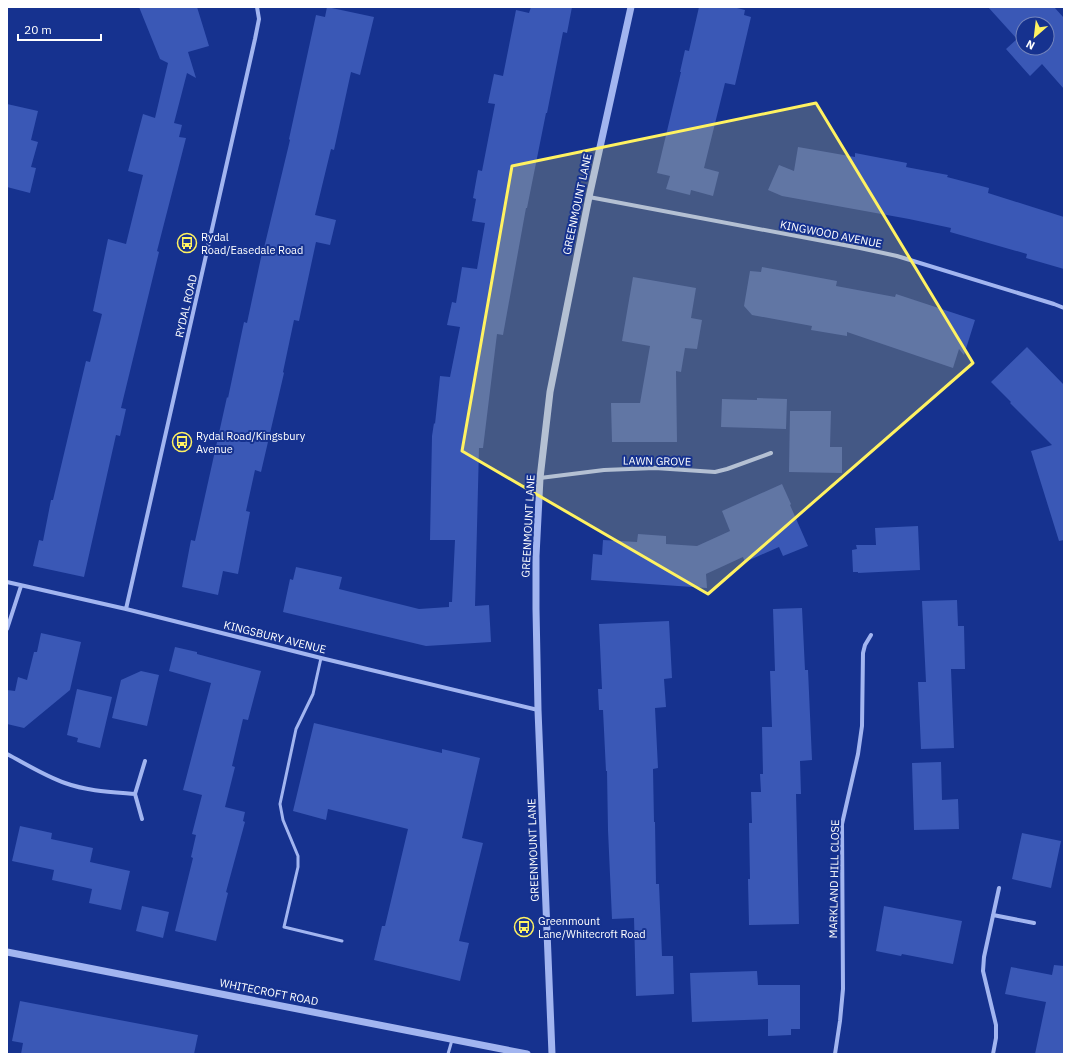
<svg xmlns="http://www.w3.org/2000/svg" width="1071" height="1061" viewBox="0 0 1071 1061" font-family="'IBM Plex Sans',sans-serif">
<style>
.building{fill:#3a58b6;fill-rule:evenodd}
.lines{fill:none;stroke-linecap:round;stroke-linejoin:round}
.service{stroke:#a2b5f0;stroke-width:3}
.minor{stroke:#a2b5f0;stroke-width:4}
.tertiary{stroke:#a2b5f0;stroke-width:7}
.marked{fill:#fff261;fill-opacity:0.2;stroke:#fff261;stroke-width:3;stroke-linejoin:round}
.labels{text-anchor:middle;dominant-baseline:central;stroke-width:4;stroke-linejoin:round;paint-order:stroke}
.street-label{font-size:11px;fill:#fff;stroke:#16328f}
.poi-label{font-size:11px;fill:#fff;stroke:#16328f;text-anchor:start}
</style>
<rect width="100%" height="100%" fill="#16328f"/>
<path class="building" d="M 139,7 L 197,7 L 209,46 L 188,52 L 196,78 L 187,73 L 174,123 L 182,125 L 179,137 L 186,138 L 157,251 L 159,252 L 121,408 L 126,409 L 120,436 L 116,435 L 84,577 L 33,566 L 39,540 L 43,541 L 51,500 L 53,500 L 86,361 L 90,362 L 102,314 L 93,311 L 108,239 L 126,244 L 143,175 L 128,171 L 143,114 L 155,118 L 168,63 L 160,59 Z
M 327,7 L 374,17 L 360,75 L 351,72 L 334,150 L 331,149 L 315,215 L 336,220 L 330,245 L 316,242 L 299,321 L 294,320 L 283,372 L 284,373 L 261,472 L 255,470 L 246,511 L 250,512 L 238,574 L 223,571 L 218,595 L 182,587 L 191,540 L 195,541 L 227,397 L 228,398 L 244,322 L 247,323 L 263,248 L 264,248 L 290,140 L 289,139 L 316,15 L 325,17 Z
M 531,7 L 572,7 L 567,33 L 563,32 L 547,113 L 546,113 L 527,208 L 526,208 L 503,335 L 497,334 L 483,448 L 479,448 L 475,606 L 489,605 L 491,642 L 426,646 L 283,612 L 290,579 L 293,580 L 296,567 L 342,577 L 339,589 L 419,609 L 449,607 L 449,602 L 452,602 L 455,540 L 430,540 L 432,436 L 434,423 L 435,424 L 440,376 L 450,377 L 460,327 L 447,325 L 452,302 L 456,303 L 462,267 L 477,269 L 485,223 L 472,221 L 476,199 L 473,198 L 478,170 L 482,171 L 495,104 L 488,103 L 494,74 L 503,76 L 516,10 L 529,13 Z
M 699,7 L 733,7 L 745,10 L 744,15 L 751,17 L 735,85 L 725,83 L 704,168 L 719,172 L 713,196 L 691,190 L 690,195 L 666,189 L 670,176 L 657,173 L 681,72 L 680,72 L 685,50 L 689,51 Z
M 988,7 L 1054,7 L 1064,18 L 1064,89 L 1042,64 L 1030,76 L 1006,49 L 1017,39 ZM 1023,24 L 1047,24 L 1047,48 L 1023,48 Z
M 7,104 L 38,111 L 31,140 L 38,142 L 31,167 L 36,168 L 30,193 L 7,187 Z
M 798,147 L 855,157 L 855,153 L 907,163 L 906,167 L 948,175 L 947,177 L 989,188 L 988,193 L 1064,217 L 1064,269 L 1026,258 L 1027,254 L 950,232 L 951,228 L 909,219 L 782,196 L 768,190 L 779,165 L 794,171 Z
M 762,267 L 837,281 L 836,286 L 895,297 L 896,294 L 975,320 L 964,355 L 959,349 L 953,368 L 847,332 L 847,336 L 811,330 L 812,326 L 752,315 L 744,306 L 750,271 L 761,272 Z
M 633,277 L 696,288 L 691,318 L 702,320 L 697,349 L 685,348 L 681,372 L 676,371 L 677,442 L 612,442 L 611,403 L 640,403 L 650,346 L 622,341 Z
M 1027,347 L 1064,385 L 1064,540 L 1059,541 L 1031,451 L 1052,445 L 1010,403 L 1011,402 L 991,382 Z
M 757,398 L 787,399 L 786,429 L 721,427 L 722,399 L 757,400 Z
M 790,411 L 831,411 L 830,447 L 842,447 L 842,473 L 789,472 Z
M 782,484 L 791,504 L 790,505 L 808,546 L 783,556 L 779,547 L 745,562 L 743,557 L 706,574 L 707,588 L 591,580 L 593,554 L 602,555 L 603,540 L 637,542 L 638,534 L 666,536 L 666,544 L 697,546 L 730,531 L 722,511 Z
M 918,526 L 920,570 L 858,573 L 858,572 L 853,572 L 852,550 L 857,549 L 856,545 L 876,545 L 875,528 Z
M 957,600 L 958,626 L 964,626 L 965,669 L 951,669 L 954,748 L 921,749 L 918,682 L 926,682 L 922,601 Z
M 802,608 L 805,670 L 808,670 L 812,760 L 800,761 L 801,794 L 796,794 L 799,924 L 749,925 L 748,879 L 750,879 L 749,823 L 752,823 L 751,792 L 761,792 L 760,774 L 763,774 L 762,727 L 772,727 L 770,671 L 775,671 L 773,609 Z
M 669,621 L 672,678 L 664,679 L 666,707 L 655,708 L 658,768 L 653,769 L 654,822 L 655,822 L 656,884 L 659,884 L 662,956 L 673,956 L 674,994 L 636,996 L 634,918 L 612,919 L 608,830 L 607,771 L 606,771 L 603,710 L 599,710 L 598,689 L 602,689 L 599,624 Z
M 41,633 L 81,642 L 70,690 L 24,728 L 7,724 L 7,690 L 15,691 L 18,677 L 27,680 L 34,652 L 37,652 Z
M 175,647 L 197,652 L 197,654 L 261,671 L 248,720 L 243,719 L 232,766 L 235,767 L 225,807 L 245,812 L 243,821 L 245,822 L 226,892 L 228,893 L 216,941 L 175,931 L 193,858 L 191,857 L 196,835 L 192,834 L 202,795 L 183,790 L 211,683 L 169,671 Z
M 141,671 L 159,675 L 147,726 L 112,718 L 121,680 Z
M 77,689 L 112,697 L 100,748 L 77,742 L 78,738 L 67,735 Z
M 314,723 L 442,753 L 442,749 L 480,758 L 462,838 L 483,843 L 459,941 L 469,943 L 460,981 L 374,960 L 382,926 L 385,926 L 408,829 L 328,809 L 326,820 L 293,811 Z
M 941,762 L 942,800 L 958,799 L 959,829 L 914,830 L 912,763 Z
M 20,826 L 52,833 L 51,839 L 93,848 L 90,862 L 130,871 L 121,910 L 89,903 L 92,889 L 52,880 L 54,870 L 12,861 Z
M 1022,833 L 1061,841 L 1051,888 L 1012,879 Z
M 142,906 L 169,912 L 163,938 L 136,931 Z
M 884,906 L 962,921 L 953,964 L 902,954 L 901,956 L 876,951 Z
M 1054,965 L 1064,966 L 1064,1054 L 1035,1054 L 1046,1002 L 1005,994 L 1011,967 L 1052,975 Z
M 757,971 L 758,985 L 800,985 L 800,1029 L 791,1029 L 791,1035 L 768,1036 L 768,1019 L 692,1022 L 690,973 Z
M 20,1001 L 198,1035 L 194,1054 L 21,1054 L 23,1043 L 12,1041 Z"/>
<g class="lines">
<path class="service" d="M 321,658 L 313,694 L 296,729 L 280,804 L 283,820 L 298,856 L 298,867 L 284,927 L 342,941
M 448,1054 L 452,1040"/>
<path class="minor" d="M 589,197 L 860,248 L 897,256 L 1054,304 L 1064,308
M 540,478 L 604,470 L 655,468 L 715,472 L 727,469 L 771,453
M 7,582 L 126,609 L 321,658 L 538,710
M 126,609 L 255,39 L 259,19 L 257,7
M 7,629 L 21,586
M 7,754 C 26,764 45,776 65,783 C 87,791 111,792 135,794
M 142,819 L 135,794 L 145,761
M 993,915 L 1034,923
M 835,1054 L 840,1021 L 843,989 L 842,824 L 858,754 L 862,726 L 863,653 L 865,645 L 871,635
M 993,1054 L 996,1038 L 996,1025 L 983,971 L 984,957 L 999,888"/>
<path class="tertiary" d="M 7,952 L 527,1054
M 552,1054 L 538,710 L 536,609 L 536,556 L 540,478 L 550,392 L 589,197 L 631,7"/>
</g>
<path class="marked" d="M 816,103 L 973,363 L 708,594 L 462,451 L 512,166 Z"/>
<defs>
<g id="bus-ring" transform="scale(1)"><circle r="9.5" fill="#16328f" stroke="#fff261" stroke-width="1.5"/><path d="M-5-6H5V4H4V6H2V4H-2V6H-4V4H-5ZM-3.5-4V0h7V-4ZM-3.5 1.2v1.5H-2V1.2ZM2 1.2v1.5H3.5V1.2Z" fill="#fff261"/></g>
</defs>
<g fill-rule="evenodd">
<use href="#bus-ring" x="187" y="243"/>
<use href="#bus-ring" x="182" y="442"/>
<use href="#bus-ring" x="524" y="927"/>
</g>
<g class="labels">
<g class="street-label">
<text transform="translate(577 204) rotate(-78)">GREENMOUNT LANE</text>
<text transform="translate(831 234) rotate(11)">KINGWOOD AVENUE</text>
<text transform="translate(186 306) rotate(-77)">RYDAL ROAD</text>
<text transform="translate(657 461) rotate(1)">LAWN GROVE</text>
<text transform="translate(528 526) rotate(-87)">GREENMOUNT LANE</text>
<text transform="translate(275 637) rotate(14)">KINGSBURY AVENUE</text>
<text transform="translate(533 850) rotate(-92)">GREENMOUNT LANE</text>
<text transform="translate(834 879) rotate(-89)">MARKLAND HILL CLOSE</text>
<text transform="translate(269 992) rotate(11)">WHITECROFT ROAD</text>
</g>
<g class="poi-label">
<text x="201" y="237">Rydal<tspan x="201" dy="13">Road/Easedale Road</tspan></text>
<text x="196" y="436">Rydal Road/Kingsbury<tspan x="196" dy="13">Avenue</tspan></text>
<text x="538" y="921">Greenmount<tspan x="538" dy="13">Lane/Whitecroft Road</tspan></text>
</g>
</g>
<rect width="1071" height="1061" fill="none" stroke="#ffffff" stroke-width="16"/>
<g transform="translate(1035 36) rotate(208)"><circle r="19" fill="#16328f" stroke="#7384bc"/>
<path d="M0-3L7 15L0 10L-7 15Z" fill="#fff261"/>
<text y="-6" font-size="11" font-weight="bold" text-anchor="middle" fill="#ffffff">N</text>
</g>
<path d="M18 34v6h83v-6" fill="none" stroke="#ffffff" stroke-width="2"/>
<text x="24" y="34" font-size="12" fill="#ffffff" stroke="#16328f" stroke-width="3" paint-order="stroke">20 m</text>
</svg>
